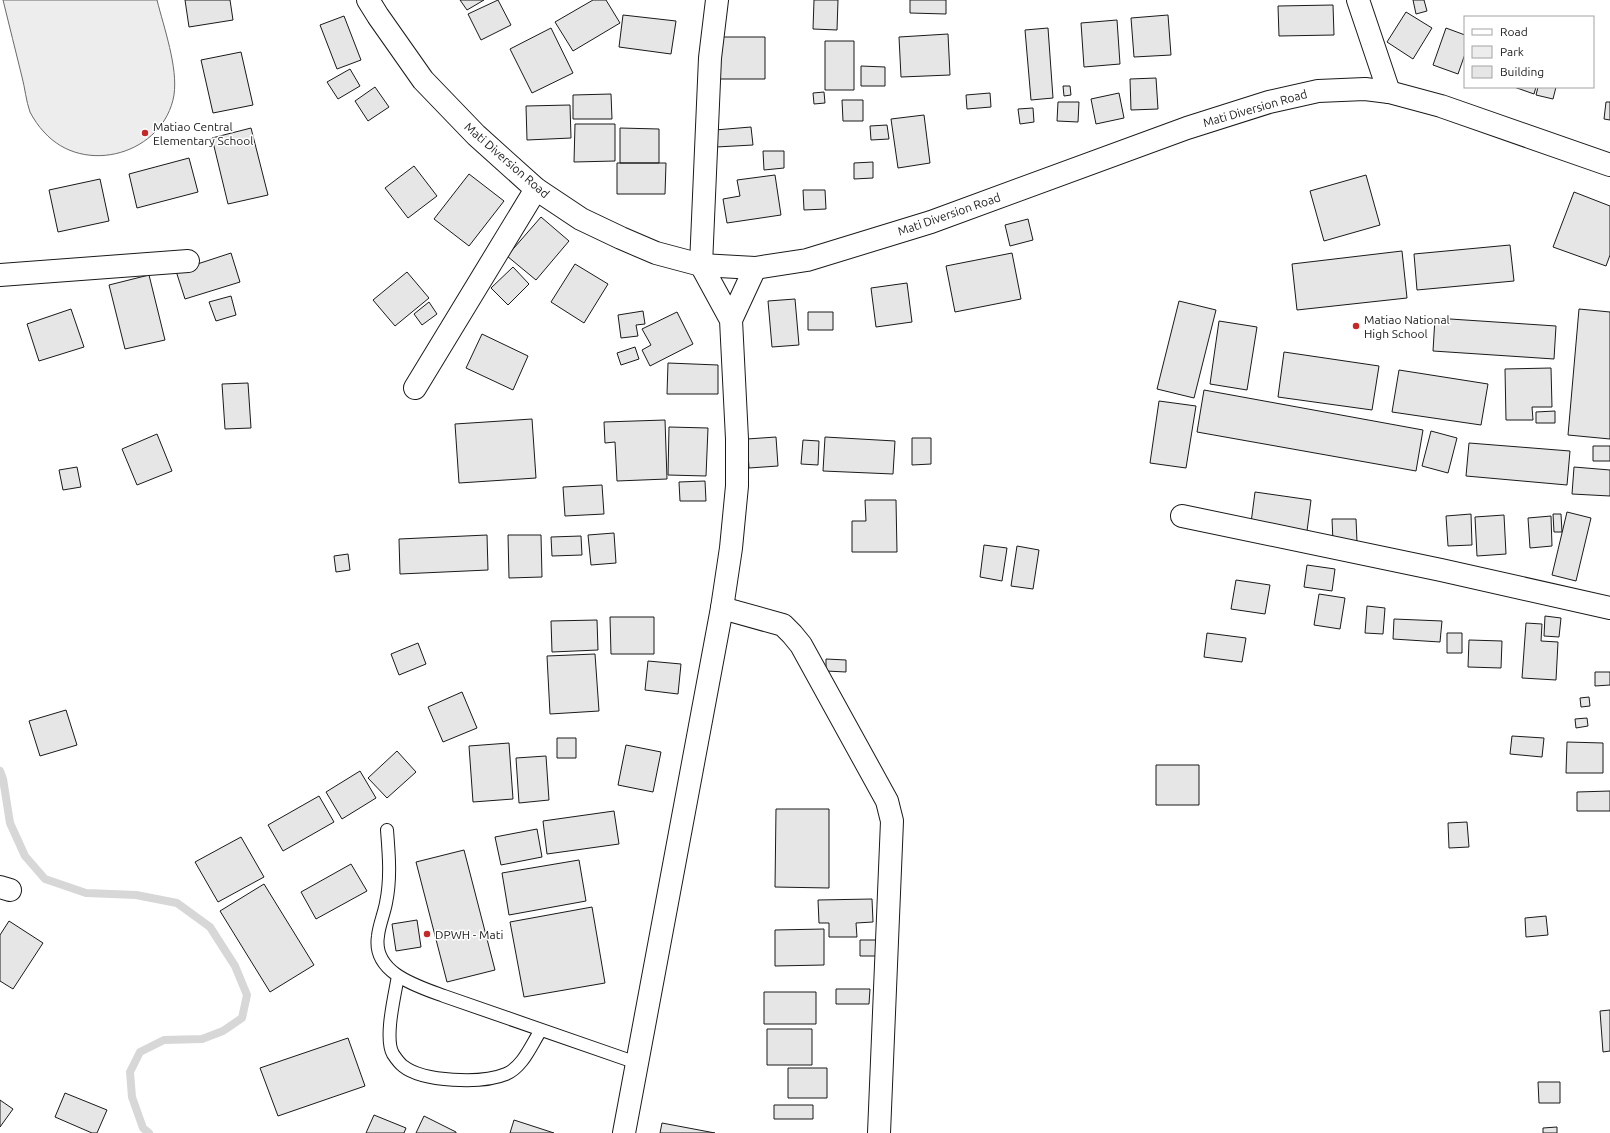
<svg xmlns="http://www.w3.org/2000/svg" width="1610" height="1133" viewBox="0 0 1610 1133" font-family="Ubuntu,sans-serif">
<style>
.green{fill:#ededed;stroke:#6a6a6a}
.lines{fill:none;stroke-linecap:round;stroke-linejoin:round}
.stream{stroke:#d7d7d7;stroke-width:8}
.building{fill:#e6e6e6;stroke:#1a1a1a}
.service-casing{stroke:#1a1a1a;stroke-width:14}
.minor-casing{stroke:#1a1a1a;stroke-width:24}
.tertiary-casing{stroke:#1a1a1a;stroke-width:24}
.trunk-casing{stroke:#1a1a1a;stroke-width:24}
.service{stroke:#fff;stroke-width:12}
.minor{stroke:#fff;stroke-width:22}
.tertiary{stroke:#fff;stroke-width:22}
.trunk{stroke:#fff;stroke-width:22}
.poi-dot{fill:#c62828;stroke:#fff;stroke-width:1.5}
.labels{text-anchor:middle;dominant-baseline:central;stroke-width:3;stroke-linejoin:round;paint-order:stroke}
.street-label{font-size:12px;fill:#1a1a1a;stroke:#fff}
.poi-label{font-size:12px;fill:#1a1a1a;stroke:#fff;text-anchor:start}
</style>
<rect width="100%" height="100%" fill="#fff"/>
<path class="green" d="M 3,0 L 157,0 C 164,28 178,67 174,95 C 164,154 84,177 44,132 C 39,127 33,118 30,112 C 26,101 25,88 22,77 C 16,51 9,26 3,0 Z"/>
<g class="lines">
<path class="stream" d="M 0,771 L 3,779 L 10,823 L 25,856 L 45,879 L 86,893 L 136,895 L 177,903 L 210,927 L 235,966 L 247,995 L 242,1018 L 223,1031 L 202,1039 L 164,1040 L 140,1052 L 130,1072 L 132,1097 L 143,1128 L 149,1133"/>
</g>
<path class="building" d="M 185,0 L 230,0 L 233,20 L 189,27 Z
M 460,0 L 484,0 L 467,10 Z
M 498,0 L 511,25 L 481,40 L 468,14 Z
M 593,0 L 606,0 L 620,23 L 573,51 L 555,22 Z
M 814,0 L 838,0 L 837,30 L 813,29 Z
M 910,0 L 946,0 L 946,14 L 910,13 Z
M 1413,0 L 1424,0 L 1427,11 L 1416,14 Z
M 1333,5 L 1334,35 L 1279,36 L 1278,6 Z
M 1406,12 L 1432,28 L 1413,59 L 1387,42 Z
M 623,15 L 676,21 L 671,54 L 619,47 Z
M 1168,15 L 1171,55 L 1134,57 L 1131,18 Z
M 344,16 L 361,60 L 337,69 L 320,25 Z
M 1117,20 L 1120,64 L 1084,67 L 1081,23 Z
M 551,28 L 573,73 L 532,93 L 510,49 Z
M 1048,28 L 1053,98 L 1031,100 L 1025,30 Z
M 1446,28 L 1465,35 L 1465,54 L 1458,74 L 1433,65 Z
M 948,34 L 950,75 L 901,77 L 899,37 Z
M 714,37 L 765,37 L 765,79 L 714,79 Z
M 825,41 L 854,41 L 854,90 L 825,90 Z
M 241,52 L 253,105 L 213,113 L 201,60 Z
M 861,66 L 885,67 L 885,86 L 861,86 Z
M 350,69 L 360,86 L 338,99 L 327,82 Z
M 1156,78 L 1158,109 L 1131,110 L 1130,79 Z
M 1063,86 L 1070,86 L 1071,95 L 1064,96 Z
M 375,87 L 389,107 L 368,121 L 355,101 Z
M 1514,87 L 1536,87 L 1534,94 Z
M 1538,87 L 1556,87 L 1553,99 L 1536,95 Z
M 824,92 L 825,103 L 814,104 L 813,93 Z
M 990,93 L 991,107 L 967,109 L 966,95 Z
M 1119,93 L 1124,118 L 1096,124 L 1091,99 Z
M 611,94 L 612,119 L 573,119 L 573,95 Z
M 842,100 L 863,100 L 863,121 L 843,121 Z
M 1058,102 L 1079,102 L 1078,122 L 1057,121 Z
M 1606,102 L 1610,102 L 1610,120 L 1604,119 Z
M 570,105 L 571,138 L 527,140 L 526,106 Z
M 1033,108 L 1034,122 L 1020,124 L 1018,109 Z
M 924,115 L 930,163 L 898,168 L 891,119 Z
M 575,124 L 615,124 L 615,161 L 574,162 Z
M 887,125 L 889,139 L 871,140 L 870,126 Z
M 751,127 L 753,145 L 716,147 L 715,130 Z
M 251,128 L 268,195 L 228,204 L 212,138 Z
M 620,128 L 659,129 L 659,163 L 620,163 Z
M 763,151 L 784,151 L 784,168 L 764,170 Z
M 189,158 L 198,192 L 137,208 L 129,174 Z
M 873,162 L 873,178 L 854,179 L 854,163 Z
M 617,163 L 666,163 L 665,194 L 617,194 Z
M 414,166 L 437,196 L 408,218 L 385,188 Z
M 469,174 L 504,201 L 469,246 L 434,219 Z
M 775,175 L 781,215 L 727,223 L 723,199 L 740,196 L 737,180 Z
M 1366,175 L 1380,225 L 1324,241 L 1310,191 Z
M 100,179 L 109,221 L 58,232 L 49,190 Z
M 803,190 L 825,190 L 826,209 L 804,210 Z
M 1574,192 L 1610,206 L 1610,255 L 1606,266 L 1553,247 Z
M 541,217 L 569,241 L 536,280 L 507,256 Z
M 1028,219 L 1033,240 L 1010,246 L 1005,225 Z
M 1510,245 L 1514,281 L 1417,290 L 1414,254 Z
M 1402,251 L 1407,298 L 1297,310 L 1292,264 Z
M 231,253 L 240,282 L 185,299 L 176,271 Z
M 1012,253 L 1021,299 L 955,312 L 946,266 Z
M 575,264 L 608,284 L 584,323 L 551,302 Z
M 513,267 L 529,284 L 508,305 L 491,288 Z
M 407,272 L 429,298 L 395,326 L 373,300 Z
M 149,275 L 165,340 L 125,349 L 109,285 Z
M 907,283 L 912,322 L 876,327 L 871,288 Z
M 231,296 L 236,315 L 216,321 L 209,302 Z
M 795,299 L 799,345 L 772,347 L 768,301 Z
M 1179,301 L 1216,310 L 1194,398 L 1157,389 Z
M 429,302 L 437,314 L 422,325 L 414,314 Z
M 71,309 L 84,347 L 39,361 L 27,324 Z
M 1579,309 L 1610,312 L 1610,439 L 1568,435 Z
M 643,311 L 645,324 L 636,325 L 638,336 L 621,338 L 618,315 Z
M 677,312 L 693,344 L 650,366 L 642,350 L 651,345 L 642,329 Z
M 808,312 L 833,312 L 833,330 L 808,330 Z
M 1435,318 L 1556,326 L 1554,359 L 1433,351 Z
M 1219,321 L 1257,327 L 1247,390 L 1210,384 Z
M 482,334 L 528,356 L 513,390 L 466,368 Z
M 635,347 L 639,359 L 621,365 L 617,353 Z
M 1284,352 L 1379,366 L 1372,410 L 1278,397 Z
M 668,363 L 718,365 L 718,394 L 667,394 Z
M 1551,368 L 1552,407 L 1532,407 L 1533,420 L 1506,420 L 1505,369 Z
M 1399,370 L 1488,384 L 1481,425 L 1392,412 Z
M 248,383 L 251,428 L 225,429 L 222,384 Z
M 1204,390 L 1423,430 L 1416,471 L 1197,432 Z
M 1159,401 L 1196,406 L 1186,468 L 1150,463 Z
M 1555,411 L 1555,423 L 1536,423 L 1536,412 Z
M 532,419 L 536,478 L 459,483 L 455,424 Z
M 665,420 L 667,479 L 617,481 L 615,442 L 605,443 L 604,422 Z
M 669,427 L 708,428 L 706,476 L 668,475 Z
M 1431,431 L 1457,438 L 1448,473 L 1422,466 Z
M 157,434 L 172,471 L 137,485 L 122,449 Z
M 776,437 L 778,466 L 749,468 L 747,439 Z
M 825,437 L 895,441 L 893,474 L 823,471 Z
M 912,438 L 931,438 L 931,464 L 912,465 Z
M 803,440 L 819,441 L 818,465 L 801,464 Z
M 1469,443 L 1570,451 L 1567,485 L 1466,476 Z
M 1593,446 L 1610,446 L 1610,461 L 1593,461 Z
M 77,467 L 81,487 L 63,490 L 59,470 Z
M 1574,467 L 1610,470 L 1610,496 L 1572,494 Z
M 705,481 L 706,501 L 680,501 L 679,482 Z
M 602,485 L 604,514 L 565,516 L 563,487 Z
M 1255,492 L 1311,500 L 1307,531 L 1251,523 Z
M 865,500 L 896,500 L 897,552 L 852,552 L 852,521 L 866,521 Z
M 1567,512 L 1591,518 L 1576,581 L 1552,575 Z
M 1471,514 L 1472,545 L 1448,546 L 1446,516 Z
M 1553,514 L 1561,514 L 1562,532 L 1554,532 Z
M 1504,515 L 1506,554 L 1477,556 L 1475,517 Z
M 1551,516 L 1552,546 L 1530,548 L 1528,518 Z
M 1332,519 L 1356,519 L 1357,542 L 1333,542 Z
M 614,533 L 616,563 L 591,565 L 588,535 Z
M 487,535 L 488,570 L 400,574 L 399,539 Z
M 508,535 L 541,535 L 542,577 L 509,578 Z
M 581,536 L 582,555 L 552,556 L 551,537 Z
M 984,545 L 1007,548 L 1002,581 L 980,577 Z
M 1017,546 L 1039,550 L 1033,589 L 1011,586 Z
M 348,554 L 350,570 L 336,572 L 334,556 Z
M 1307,565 L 1335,569 L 1332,591 L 1304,587 Z
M 1236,580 L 1270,585 L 1265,614 L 1231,609 Z
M 1319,594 L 1345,598 L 1340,629 L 1314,625 Z
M 1367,606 L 1385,608 L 1383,634 L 1365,633 Z
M 1545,616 L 1561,618 L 1559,637 L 1544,636 Z
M 610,617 L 654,617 L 654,654 L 611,654 Z
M 1394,619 L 1442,621 L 1440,642 L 1393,639 Z
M 597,620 L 598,650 L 552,652 L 551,621 Z
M 1526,623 L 1542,624 L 1541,641 L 1558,642 L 1556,680 L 1522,678 Z
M 1207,633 L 1246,638 L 1242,662 L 1204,657 Z
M 1447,633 L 1462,633 L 1462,653 L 1447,653 Z
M 1469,640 L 1502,641 L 1501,668 L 1468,667 Z
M 418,643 L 426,664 L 399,675 L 391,654 Z
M 595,654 L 599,711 L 550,714 L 547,656 Z
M 826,659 L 846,660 L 846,672 L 826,671 Z
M 648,661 L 681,664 L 678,694 L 645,690 Z
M 1595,672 L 1610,672 L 1610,685 L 1595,686 Z
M 462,692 L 477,728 L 443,742 L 428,707 Z
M 1589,697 L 1590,706 L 1581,707 L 1580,698 Z
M 66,710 L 77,745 L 40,756 L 29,721 Z
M 1587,718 L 1588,726 L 1576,728 L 1575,719 Z
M 1512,736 L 1544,738 L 1542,757 L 1510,754 Z
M 557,738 L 576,738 L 576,758 L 557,758 Z
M 1567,742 L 1603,743 L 1603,773 L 1566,773 Z
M 509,743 L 513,799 L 473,802 L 469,746 Z
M 626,745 L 661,752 L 653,792 L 618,785 Z
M 397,751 L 416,772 L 387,798 L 368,778 Z
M 546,756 L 549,800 L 519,803 L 516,758 Z
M 1156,765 L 1199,765 L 1199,805 L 1156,805 Z
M 360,771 L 376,798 L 342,819 L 326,792 Z
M 1610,791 L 1610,811 L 1577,811 L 1577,792 Z
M 319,796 L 334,822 L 283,851 L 268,825 Z
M 776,809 L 829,809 L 829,888 L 775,887 Z
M 614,811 L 619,844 L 547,854 L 543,821 Z
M 1467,822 L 1469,847 L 1449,848 L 1448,823 Z
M 537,829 L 542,857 L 501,865 L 495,837 Z
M 241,837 L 264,877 L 218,902 L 195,862 Z
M 464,850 L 495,970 L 447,982 L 416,862 Z
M 579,860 L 586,901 L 509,915 L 502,873 Z
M 351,864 L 367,891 L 316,919 L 301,892 Z
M 264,884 L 314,965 L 270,992 L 220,911 Z
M 872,899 L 873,922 L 856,923 L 857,937 L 829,937 L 829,923 L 819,923 L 818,900 Z
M 592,907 L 605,983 L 524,997 L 510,922 Z
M 1546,916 L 1548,935 L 1526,937 L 1525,918 Z
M 417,920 L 421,947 L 396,951 L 392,924 Z
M 9,921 L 43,943 L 13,989 L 0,981 L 0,935 Z
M 824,929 L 824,965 L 775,966 L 775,930 Z
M 860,940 L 877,940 L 877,956 L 860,956 Z
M 836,989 L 870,989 L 869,1004 L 836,1004 Z
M 764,992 L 816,992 L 816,1024 L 764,1024 Z
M 1610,1010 L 1610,1051 L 1603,1052 L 1600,1011 Z
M 767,1029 L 812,1029 L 812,1065 L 767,1065 Z
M 348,1038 L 365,1086 L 278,1116 L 260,1068 Z
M 788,1068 L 827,1068 L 827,1098 L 788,1098 Z
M 1538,1082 L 1560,1082 L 1560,1103 L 1539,1103 Z
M 65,1093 L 107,1110 L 97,1133 L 92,1133 L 55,1117 Z
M 0,1100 L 13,1109 L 0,1127 Z
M 774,1105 L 813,1105 L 813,1119 L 774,1119 Z
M 374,1115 L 406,1128 L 404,1133 L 366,1133 Z
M 424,1116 L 456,1132 L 456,1133 L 416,1133 Z
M 514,1120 L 554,1133 L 510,1133 Z
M 662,1123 L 715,1133 L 660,1133 Z
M 1557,1127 L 1557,1133 L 1543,1133 L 1543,1128 Z"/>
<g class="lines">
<g class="service-casing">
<path id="service" d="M 387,830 C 389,855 391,879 386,903 C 384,914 379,925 378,936 C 372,973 417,986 444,996 L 637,1063
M 398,976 C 395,994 384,1038 393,1054 C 395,1057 399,1063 403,1066 C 423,1082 482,1084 506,1074 C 523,1067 531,1045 541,1030"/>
</g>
<g class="minor-casing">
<path id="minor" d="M 1358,0 L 1389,92
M 0,275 L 188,261
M 415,388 L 536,189
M 1182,516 L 1441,570 L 1610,608
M 722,608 L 783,625 L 792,634 L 801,645 L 887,801 L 892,821 L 879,1133
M 0,887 L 10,890"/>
</g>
<g class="tertiary-casing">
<path id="tertiary" d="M 731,320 L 755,268
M 624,1133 L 722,608 L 731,548 L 737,486 L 737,439 L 731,320 L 701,265 L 710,58 L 717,0"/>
</g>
<g class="trunk-casing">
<path id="trunk" d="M 368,0 L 378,16 L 423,80 L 476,135 L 536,189 L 581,219 L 621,238 L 656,253 L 701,265 L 755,268 L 807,260 L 931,222 L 1187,128 L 1269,102 L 1318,91 L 1365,89 L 1389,92 L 1441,106 L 1610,165"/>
</g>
<use href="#service" class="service"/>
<use href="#minor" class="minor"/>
<use href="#tertiary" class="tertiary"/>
<use href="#trunk" class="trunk"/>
</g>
<g class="poi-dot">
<circle cx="145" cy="133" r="4"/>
<circle cx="1356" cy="326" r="4"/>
<circle cx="427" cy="934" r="4"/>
</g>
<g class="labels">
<g class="street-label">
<text transform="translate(1255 108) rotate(-16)">Mati Diversion Road</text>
<text transform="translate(507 160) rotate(41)">Mati Diversion Road</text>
<text transform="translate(949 214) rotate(-19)">Mati Diversion Road</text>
</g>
<g class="poi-label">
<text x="153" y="126">Matiao Central<tspan x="153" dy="14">Elementary School</tspan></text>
<text x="1364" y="319">Matiao National<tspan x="1364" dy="14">High School</tspan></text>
<text x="435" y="934">DPWH - Mati</text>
</g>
</g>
<rect x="1464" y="16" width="130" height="72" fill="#ffffff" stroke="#a3a3a3"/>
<rect x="1472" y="29" width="20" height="6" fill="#ffffff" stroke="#a3a3a3"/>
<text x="1500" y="36" font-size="12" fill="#1a1a1a">Road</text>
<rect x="1472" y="46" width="20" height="12" fill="#ededed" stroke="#a3a3a3"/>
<text x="1500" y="56" font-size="12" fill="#1a1a1a">Park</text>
<rect x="1472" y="66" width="20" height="12" fill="#e6e6e6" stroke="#a3a3a3"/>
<text x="1500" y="76" font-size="12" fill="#1a1a1a">Building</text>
</svg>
